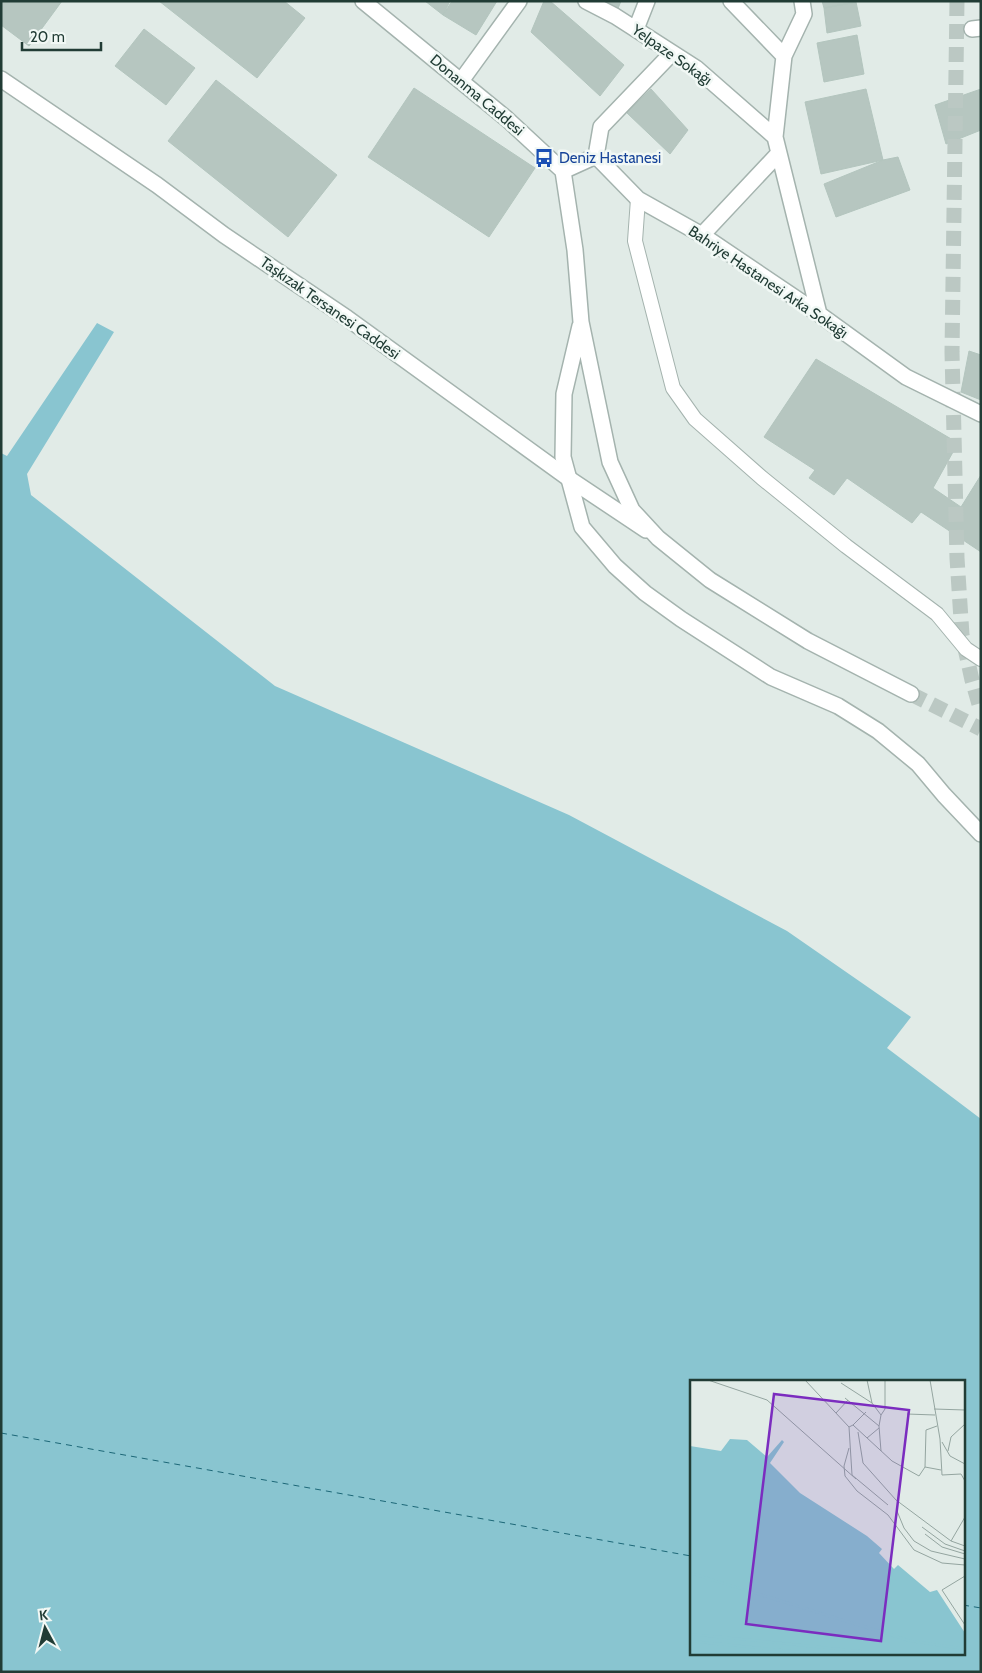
<svg xmlns="http://www.w3.org/2000/svg" width="982" height="1673" viewBox="0 0 982 1673" font-family="Cabin,sans-serif">
<style>
.water{fill:#89c5d0;fill-rule:evenodd}
.lines{fill:none;stroke-linecap:round;stroke-linejoin:round}
.ferry{stroke:#1c6777;stroke-width:1;stroke-dasharray:6 5;stroke-linecap:butt}
.building{fill:#b6c6c0;stroke:#b3c5be}
.tertiary-tunnel{stroke:#bbc8c3;stroke-width:15;stroke-dasharray:15 8;stroke-linecap:butt}
.primary-tunnel{stroke:#bbc8c3;stroke-width:15;stroke-dasharray:15 8;stroke-linecap:butt}
.service-casing{stroke:#a4b3ae;stroke-width:16}
.minor-casing{stroke:#a4b3ae;stroke-width:18}
.tertiary-casing{stroke:#a4b3ae;stroke-width:18}
.service{stroke:#fff;stroke-width:14}
.minor{stroke:#fff;stroke-width:15}
.tertiary{stroke:#fff;stroke-width:15}
.labels{text-anchor:middle;dominant-baseline:central;stroke-width:5;stroke-linejoin:round;paint-order:stroke}
.street-label{font-size:15px;fill:#213c35;stroke:#f1f8f5}
.transit-label{font-size:15px;fill:#164399;stroke:#f1f8f5;text-anchor:start}
.inset-river{fill:none;stroke:#89c5d0;stroke-width:2.5}
.inset-road{fill:none;stroke:#94a5a0;stroke-width:1}
.view{fill:#7b2cbf;fill-opacity:0.15;stroke:#7b2cbf;stroke-width:2.5}
.inset-edge{fill:none;stroke:#213c35;stroke-width:2.5}
</style>
<rect width="100%" height="100%" fill="#e1ebe7"/>
<path class="water" d="M 97,323 L 114,332 L 27,474 L 31,495 L 275,686 L 569,815 L 787,931 L 911,1017 L 887,1048 L 981,1119 L 981,1672 L 1,1672 L 1,453 L 7,456 ZM 691,1382 L 963,1382 L 963,1654 L 691,1654 Z"/>
<g class="lines">
<path class="ferry" d="M 1,1433 L 691,1556
M 963,1605 L 981,1608"/>
</g>
<path class="building" d="M 1,1 L 62,1 L 29,46 L 1,25 Z
M 159,1 L 284,1 L 305,18 L 257,78 Z
M 425,1 L 450,1 L 443,15 Z
M 452,1 L 497,1 L 476,35 L 443,15 Z
M 544,1 L 550,1 L 624,65 L 600,96 L 531,32 Z
M 586,1 L 621,1 L 615,16 Z
M 822,1 L 856,1 L 856,2 L 824,8 Z
M 856,2 L 861,26 L 827,33 L 824,8 Z
M 144,29 L 195,68 L 166,105 L 115,66 Z
M 857,35 L 864,74 L 824,82 L 817,43 Z
M 216,80 L 337,175 L 288,237 L 168,141 Z
M 414,88 L 535,168 L 489,237 L 368,157 Z
M 651,89 L 688,130 L 670,154 L 627,113 Z
M 866,89 L 883,160 L 821,174 L 805,102 Z
M 981,89 L 981,130 L 946,144 L 935,105 Z
M 898,157 L 910,190 L 836,217 L 824,184 L 883,160 Z
M 969,351 L 981,355 L 981,400 L 961,392 Z
M 816,359 L 958,443 L 933,488 L 961,507 L 981,475 L 981,552 L 921,512 L 912,523 L 847,478 L 834,495 L 809,478 L 815,470 L 764,437 Z"/>
<g class="lines">
<path class="tertiary-tunnel" d="M 911,694 L 981,729"/>
<path class="primary-tunnel" d="M 957,1 L 952,352 L 957,558 L 962,635 L 972,680 L 981,711"/>
<g class="service-casing">
<path id="service" d="M 638,199 L 635,241 L 673,388 L 695,419 L 762,478 L 846,546 L 937,614 L 966,649 L 981,659"/>
</g>
<g class="minor-casing">
<path id="minor" d="M 586,1 L 615,16 L 696,68 L 775,137
M 731,1 L 784,56 L 775,137 L 819,314
M 636,29 L 647,1
M 972,29 L 981,28
M 784,56 L 804,14 L 802,1
M 1,79 L 157,185 L 224,235 L 347,318 L 568,478 L 646,530
M 461,81 L 519,1
M 596,156 L 601,127 L 672,53
M 563,171 L 596,156 L 638,199 L 702,235 L 819,314 L 906,377 L 981,414
M 702,235 L 779,153"/>
</g>
<g class="tertiary-casing">
<path id="tertiary" d="M 363,1 L 507,119 L 563,171 L 575,250 L 581,322 L 610,462 L 632,510 L 658,538 L 710,580 L 808,641 L 911,694
M 580,326 L 564,394 L 563,457 L 582,527 L 615,566 L 645,593 L 681,619 L 771,677 L 838,706 L 878,731 L 918,764 L 944,795 L 981,834"/>
</g>
<use href="#service" class="service"/>
<use href="#minor" class="minor"/>
<use href="#tertiary" class="tertiary"/>
</g>
<defs>
<g id="bus-bare" transform="scale(1.5)"><path d="M-5-6H5V4H4V6H2V4H-2V6H-4V4H-5ZM-3.5-4V0h7V-4ZM-3.5 1.2v1.5H-2V1.2ZM2 1.2v1.5H3.5V1.2Z" fill="#1a4fb4" stroke="#f1f8f5" stroke-width="2.5" paint-order="stroke"/></g>
</defs>
<g fill-rule="evenodd">
<use href="#bus-bare" x="544" y="158"/>
</g>
<g class="labels">
<g class="street-label">
<text transform="translate(672 55) rotate(35)">Yelpaze Sokağı</text>
<text transform="translate(477 95) rotate(40)">Donanma Caddesi</text>
<text transform="translate(768 282) rotate(34)">Bahriye Hastanesi Arka Sokağı</text>
<text transform="translate(330 308) rotate(35)">Taşkızak Tersanesi Caddesi</text>
</g>
<g class="transit-label">
<text x="559" y="158">Deniz Hastanesi</text>
</g>
</g>
<g transform="translate(690 1380)">
<rect width="275" height="275" fill="#e1ebe7"/>
<path d="M 40,59 L 57,60 L 77,77 L 92,60 L 94,62 L 80,83 L 110,113 L 177,156 L 192,169 L 189,173 L 204,189 L 208,185 L 240,212 L 247,210 L 275,253 L 275,275 L 0,275 L 0,66 L 31,71 Z" fill="#89c5d0"/>
<path class="inset-river" d="M 0,193 L 221,261 L 275,269M 0,254 L 207,275M 0,261 L 137,275"/>
<path class="inset-road" d="M 18,0 L 77,20 L 166,99M 115,0 L 159,47 L 162,95 L 198,125M 177,0 L 182,23 L 191,35 L 189,46 L 191,71M 240,0 L 250,59 L 252,95 L 271,94 L 275,101M 151,3 L 182,23M 155,18 L 189,46M 244,29 L 275,30M 146,33 L 158,20M 217,34 L 245,35M 191,35 L 195,29 L 195,0M 163,45 L 176,32M 159,47 L 163,45 L 202,81 L 229,96 L 235,87 L 236,50 L 247,46M 168,52 L 173,83 L 206,120 L 261,161 L 275,166M 177,58 L 189,48M 252,62 L 260,76 L 275,84M 159,68 L 154,86 L 155,96 L 167,111 L 198,135 L 224,170 L 252,183 L 275,185M 258,71 L 261,57 L 275,44M 235,87 L 251,90M 207,131 L 214,148 L 224,161 L 241,171 L 275,179M 232,147 L 255,164 L 275,171M 235,154 L 252,167 L 275,174M 261,161 L 275,137M 275,196 L 252,210 L 275,245"/>
<path class="view" d="M 84,14 L 219,30 L 191,261 L 56,244 Z"/>
<rect width="275" height="275" class="inset-edge"/>
</g>
<rect width="982" height="1673" fill="none" stroke="#213c35" stroke-width="5"/>
<g transform="translate(45 1628) rotate(353)" stroke="#f1f8f5" stroke-width="4" paint-order="stroke">
<path d="M0-4L9 19L0 12L-9 19Z" fill="#213c35"/>
<text y="-8" font-size="14" font-weight="bold" text-anchor="middle" fill="#213c35">K</text>
</g>
<path d="M22 42v8h79v-8" fill="none" stroke="#213c35" stroke-width="2.5"/>
<text x="30" y="42" font-size="15" fill="#213c35" stroke="#f1f8f5" stroke-width="4" paint-order="stroke">20 m</text>
</svg>
